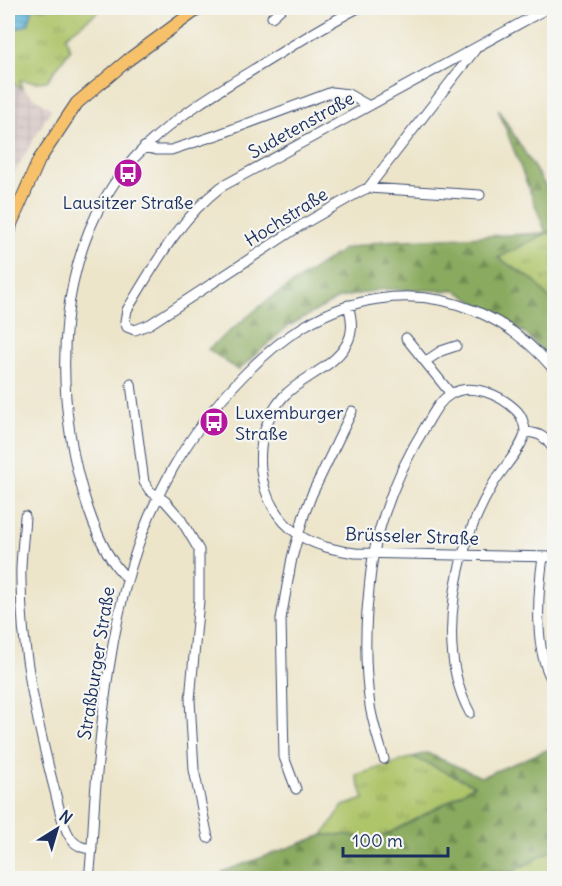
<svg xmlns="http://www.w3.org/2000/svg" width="562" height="886" viewBox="0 0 562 886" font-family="Delius,sans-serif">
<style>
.industrial{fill:url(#industrial-grid)}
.grass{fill:url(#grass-tufts);stroke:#647a64;stroke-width:1.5}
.forest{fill:url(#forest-firs);stroke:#526c5e;stroke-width:1.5}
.water{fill:url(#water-rules);stroke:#3b729b;stroke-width:1.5}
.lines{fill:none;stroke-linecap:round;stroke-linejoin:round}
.stream{stroke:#5bb4d8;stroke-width:2}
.minor-casing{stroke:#3a4a6e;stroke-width:11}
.major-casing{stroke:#3a4a6e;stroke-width:14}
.minor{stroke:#fff;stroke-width:9}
.major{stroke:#f6c16b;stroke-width:12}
.labels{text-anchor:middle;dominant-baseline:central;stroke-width:4.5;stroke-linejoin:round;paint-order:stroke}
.street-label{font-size:18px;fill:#1b2f5e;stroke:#f6f6f2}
.poi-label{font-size:18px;fill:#1b2f5e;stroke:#f6f6f2}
</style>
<defs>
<pattern id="industrial-grid" width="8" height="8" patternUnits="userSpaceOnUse" patternTransform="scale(1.5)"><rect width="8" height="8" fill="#d1bfbd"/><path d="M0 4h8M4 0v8" fill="none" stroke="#b3a4a5"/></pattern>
<pattern id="grass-tufts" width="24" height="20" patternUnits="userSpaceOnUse" patternTransform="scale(1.5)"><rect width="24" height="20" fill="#aec56a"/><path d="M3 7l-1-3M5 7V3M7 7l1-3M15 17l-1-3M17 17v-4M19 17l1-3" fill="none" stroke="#8da05a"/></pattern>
<pattern id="forest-firs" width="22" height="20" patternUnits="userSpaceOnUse" patternTransform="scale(1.5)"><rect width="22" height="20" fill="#8aaa5e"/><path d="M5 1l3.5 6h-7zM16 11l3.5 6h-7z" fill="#708b51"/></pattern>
<pattern id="water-rules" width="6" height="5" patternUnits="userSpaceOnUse" patternTransform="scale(1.5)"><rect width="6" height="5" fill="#5bb4d8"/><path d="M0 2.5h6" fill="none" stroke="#4a93b2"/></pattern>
</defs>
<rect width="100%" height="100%" fill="#f6f6f2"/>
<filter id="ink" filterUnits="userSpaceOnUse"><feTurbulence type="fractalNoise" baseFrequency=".0167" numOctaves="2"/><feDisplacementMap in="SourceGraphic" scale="12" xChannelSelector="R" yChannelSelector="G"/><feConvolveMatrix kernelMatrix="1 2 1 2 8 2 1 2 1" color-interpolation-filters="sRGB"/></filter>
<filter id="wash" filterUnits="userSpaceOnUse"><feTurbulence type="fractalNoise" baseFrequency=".008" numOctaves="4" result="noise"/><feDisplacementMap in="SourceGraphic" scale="24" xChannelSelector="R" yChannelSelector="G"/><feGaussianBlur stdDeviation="1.35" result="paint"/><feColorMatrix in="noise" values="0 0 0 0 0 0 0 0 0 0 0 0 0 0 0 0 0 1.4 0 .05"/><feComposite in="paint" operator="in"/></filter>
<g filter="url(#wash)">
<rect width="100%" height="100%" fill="#ede5ca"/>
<path class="industrial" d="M 8,82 L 22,88 L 51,109 L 8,184 Z"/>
<path class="grass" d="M 33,8 L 103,8 L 66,36 L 70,50 L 47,81 L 37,82 L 20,80 L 22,88 L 8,82 L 8,33 L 28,24 Z
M 547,233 L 554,233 L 554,305 L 534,281 L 497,257 Z
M 413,757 L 475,785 L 446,803 L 378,839 L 346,835 L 323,835 L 343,806 L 364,799 L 356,775 Z
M 554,849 L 554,878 L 478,878 L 491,871 L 512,872 Z"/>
<path class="forest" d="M 498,109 L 554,200 L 554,233 L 547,233 L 498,258 L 535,281 L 554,305 L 554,364 L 525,333 L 457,291 L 383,289 L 339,298 L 287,327 L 238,370 L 208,349 L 268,300 L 344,249 L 382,241 L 546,233 Z
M 554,747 L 554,849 L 512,872 L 491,871 L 478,878 L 224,878 L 222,872 L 323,835 L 346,835 L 378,839 L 446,803 L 474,785 L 413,757 L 427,753 L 481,777 Z"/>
<path class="water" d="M 19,8 L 33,8 L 28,24 L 8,33 L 8,18 L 15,15 Z"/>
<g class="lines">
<path class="stream" d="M 13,28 L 9,51 L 15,69"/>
</g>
</g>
<g filter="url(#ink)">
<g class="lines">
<g class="minor-casing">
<path id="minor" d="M 272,17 L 282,8
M 144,147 L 156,150 L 171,150 L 217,135 L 332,92 L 348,94 L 369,106
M 368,188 L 475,50
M 480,195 L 368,188 L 361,191 L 300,226 L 150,324 L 135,330 L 127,327 L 125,321 L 127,310 C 154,266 179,219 221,187 L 548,8
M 348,305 C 352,319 354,332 346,345 C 332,369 301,377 283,397 C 248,437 254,505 299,535 C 316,546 335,550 355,553 L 554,557
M 406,338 L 451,394
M 426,361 L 441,351 L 456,346
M 131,384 L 144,482 L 150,491 L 165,501 L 180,518 L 199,550 L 199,600 L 190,700 L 194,770 L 208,838
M 525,432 C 541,433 545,437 554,450
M 25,516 C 24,537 20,559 21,580 C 21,650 36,717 53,784 C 58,801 61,825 72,840 C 78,847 84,848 92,849
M 543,557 C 538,591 533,653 554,683
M 127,578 C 95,550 76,474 70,433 C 55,334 70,218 146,146 C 178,115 218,91 256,68 C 290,47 323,26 358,8
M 384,759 C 379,742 373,724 370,706 C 366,677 365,640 367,611 C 369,591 370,571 374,552 C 384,506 403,462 428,422 C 434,412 440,400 451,394 C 472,382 501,395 517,411 C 522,416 525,426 525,432 C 524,447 499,472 492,486 C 456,548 434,646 470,713
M 296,789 L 284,757 L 281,619 L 292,558 L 304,515 L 312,494 L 352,411
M 89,878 C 93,847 93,815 96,784 C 110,626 128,494 243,376 C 281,337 324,307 378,299 C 446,288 511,318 554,370"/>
</g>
<g class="major-casing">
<path id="major" d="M 8,239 L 11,224 L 39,160 L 77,103 L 128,60 L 199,8"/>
</g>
<use href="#minor" class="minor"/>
<use href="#major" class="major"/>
</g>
</g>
<defs>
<g id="bus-disc" transform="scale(1.5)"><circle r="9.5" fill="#b5179e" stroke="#f6f6f2"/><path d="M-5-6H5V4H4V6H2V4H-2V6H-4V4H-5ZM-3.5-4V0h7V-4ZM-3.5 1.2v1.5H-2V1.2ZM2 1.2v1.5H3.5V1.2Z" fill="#fff"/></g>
</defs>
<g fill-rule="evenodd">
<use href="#bus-disc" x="128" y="173"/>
<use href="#bus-disc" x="214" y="422"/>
</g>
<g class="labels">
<g class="street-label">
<text transform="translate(301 125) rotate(-29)">Sudetenstraße</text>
<text transform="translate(286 217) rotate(-32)">Hochstraße</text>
<text transform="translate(412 536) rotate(2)">Brüsseler Straße</text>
<text transform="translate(96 663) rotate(-81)">Straßburger Straße</text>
</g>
<g class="poi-label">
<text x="128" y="202">Lausitzer Straße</text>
<text x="235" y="412" text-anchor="start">Luxemburger<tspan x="235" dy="21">Straße</tspan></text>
</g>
</g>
<rect width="562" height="886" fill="none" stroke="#f6f6f2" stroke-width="30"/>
<g transform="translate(57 829) rotate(37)" stroke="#f6f6f2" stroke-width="4.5" paint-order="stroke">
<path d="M0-4.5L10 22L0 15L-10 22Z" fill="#1b2f5e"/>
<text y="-9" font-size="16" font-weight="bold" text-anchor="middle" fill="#1b2f5e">N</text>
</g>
<path d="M343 847v9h105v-9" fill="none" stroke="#1b2f5e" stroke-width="3"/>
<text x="352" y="847" font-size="18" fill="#1b2f5e" stroke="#f6f6f2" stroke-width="4.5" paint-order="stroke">100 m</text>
</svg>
